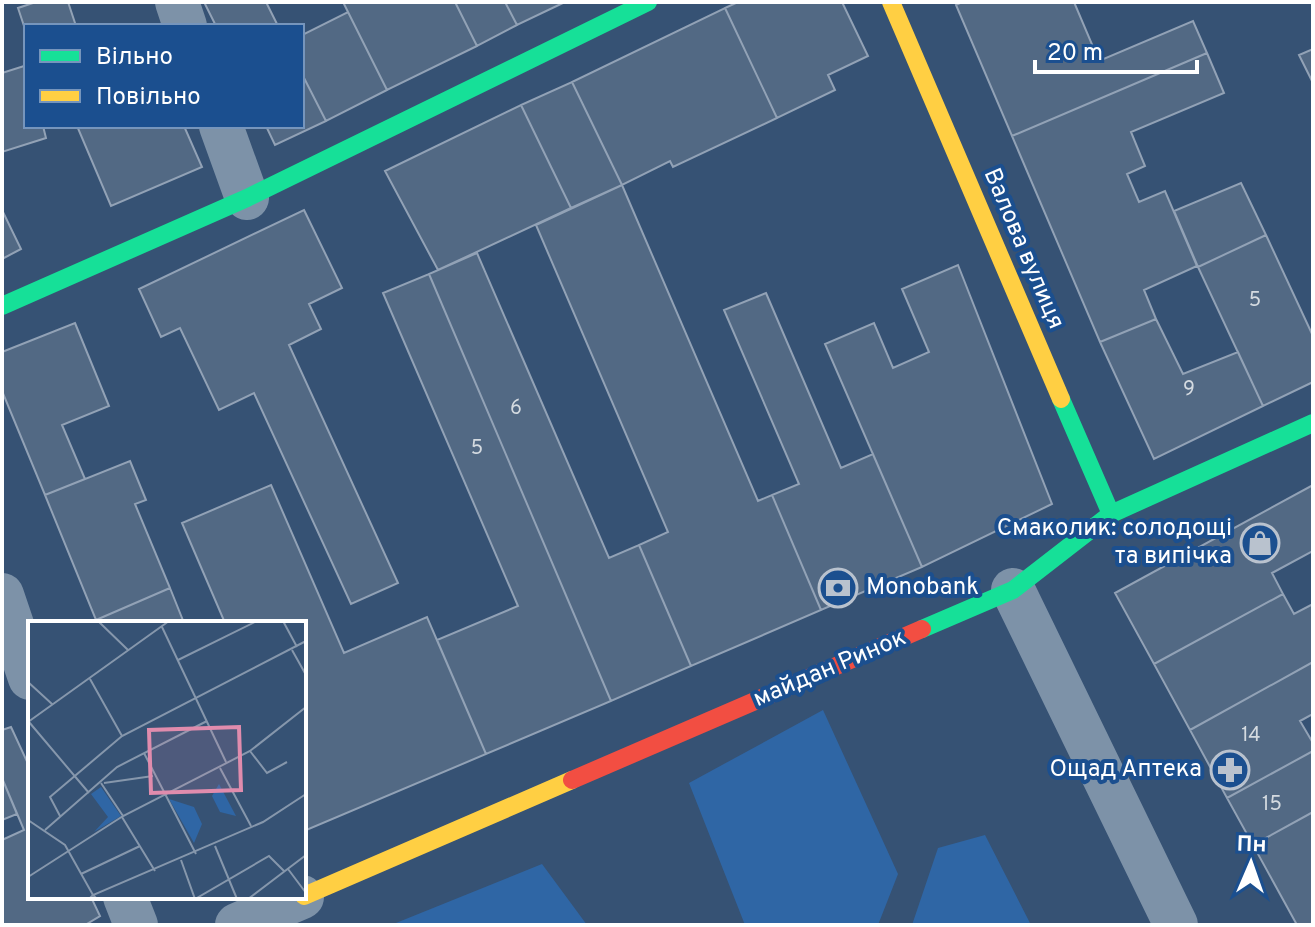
<svg xmlns="http://www.w3.org/2000/svg" width="1315" height="927" viewBox="0 0 1315 927" font-family="Overpass,sans-serif">
<style>
.green{fill:#2f66a5}
.building{fill:#526984;stroke:#92a2b6;stroke-width:2}
.lines{fill:none;stroke-linecap:round;stroke-linejoin:round}
.street{stroke:#7d92a8;stroke-width:44}
.fast{stroke:#16e098;stroke-width:18}
.slow{stroke:#ffcf43;stroke-width:18}
.jam{stroke:#f24e42;stroke-width:18}
.labels{text-anchor:middle;dominant-baseline:central;stroke-width:8;stroke-linejoin:round;paint-order:stroke}
.number-label{font-size:20px;fill:#d4dae0}
.street-label{font-size:24px;fill:#fff;stroke:#1b4f8f}
.poi-label{font-size:24px;fill:#fff;stroke:#1b4f8f;text-anchor:end}
.inset-road{fill:none;stroke:#8697ac;stroke-width:2}
.view{fill:#e08cad;fill-opacity:0.15;stroke:#e08cad;stroke-width:4}
.inset-edge{fill:none;stroke:#fff;stroke-width:4}
</style>
<rect width="100%" height="100%" fill="#365274"/>
<path class="green" d="M 823,710 L 898,874 L 878,925 L 745,925 L 689,783 Z
M 985,835 L 1031,925 L 912,925 L 938,848 Z
M 542,864 L 587,925 L 391,925 Z"/>
<path class="building" d="M 36,2 L 68,2 L 76,26 L 26,26 L 26,32 L 18,8 Z
M 204,2 L 266,2 L 278,26 L 216,26 Z
M 343,2 L 455,2 L 477,46 L 387,90 Z
M 455,2 L 505,2 L 517,25 L 477,46 Z
M 505,2 L 565,2 L 517,25 Z
M 738,2 L 842,2 L 868,56 L 828,75 L 835,90 L 777,118 L 725,8 Z
M 962,2 L 1074,2 L 1099,61 L 1193,21 L 1207,53 L 1012,136 L 956,5 Z
M 725,8 L 777,118 L 673,167 L 670,161 L 622,185 L 572,82 Z
M 348,12 L 387,90 L 326,121 L 302,74 L 302,35 Z
M 1313,49 L 1313,83 L 1299,55 Z
M 1207,53 L 1224,93 L 1131,132 L 1145,166 L 1127,174 L 1139,202 L 1165,191 L 1197,266 L 1144,290 L 1156,319 L 1100,342 L 1012,136 Z
M 24,66 L 26,74 L 26,126 L 43,126 L 46,138 L 2,152 L 2,73 Z
M 302,74 L 326,121 L 275,145 L 266,126 L 302,126 Z
M 572,82 L 622,185 L 571,208 L 521,105 Z
M 521,105 L 571,208 L 438,270 L 385,171 Z
M 77,126 L 184,126 L 202,167 L 111,206 Z
M 1241,183 L 1266,235 L 1198,267 L 1174,211 Z
M 622,185 L 758,501 L 772,495 L 821,610 L 691,666 L 639,545 L 668,532 L 536,225 Z
M 2,210 L 21,249 L 2,259 Z
M 304,210 L 342,288 L 309,304 L 321,329 L 289,345 L 398,583 L 351,604 L 254,393 L 219,410 L 180,328 L 161,337 L 139,289 Z
M 1266,235 L 1313,336 L 1313,382 L 1263,406 L 1198,267 Z
M 477,253 L 609,558 L 639,545 L 691,666 L 611,701 L 429,274 Z
M 958,265 L 1052,504 L 922,567 L 825,344 L 874,323 L 893,368 L 929,352 L 902,289 Z
M 429,274 L 611,701 L 486,754 L 437,640 L 518,606 L 383,293 Z
M 766,293 L 841,468 L 873,454 L 922,567 L 821,610 L 772,495 L 799,484 L 724,310 Z
M 1156,319 L 1183,374 L 1238,352 L 1263,406 L 1154,459 L 1100,342 Z
M 75,323 L 109,406 L 62,425 L 85,479 L 45,495 L 2,391 L 2,352 Z
M 130,461 L 146,500 L 135,504 L 170,588 L 96,620 L 45,495 Z
M 271,485 L 344,653 L 427,617 L 486,754 L 304,831 L 304,623 L 225,623 L 182,523 Z
M 1313,485 L 1313,551 L 1272,573 L 1283,594 L 1154,664 L 1115,593 Z
M 170,588 L 184,623 L 97,623 L 96,620 Z
M 1283,594 L 1294,614 L 1313,604 L 1313,662 L 1190,730 L 1154,664 Z
M 1313,662 L 1313,714 L 1300,721 L 1313,743 L 1313,751 L 1227,798 L 1190,730 Z
M 11,727 L 30,768 L 30,897 L 91,897 L 100,916 L 85,925 L 2,925 L 2,840 L 24,830 L 2,778 L 2,730 Z
M 1313,751 L 1313,812 L 1253,845 L 1227,798 Z
M 2,778 L 17,814 L 2,820 Z
M 1313,812 L 1313,925 L 1297,925 L 1253,845 Z"/>
<g class="lines">
<path class="street" d="M 177,2 L 185,26
M 221,126 L 247,198
M 1013,590 L 1176,925
M 2,595 L 30,678
M 125,897 L 136,925
M 237,925 L 302,897"/>
<path class="fast" d="M 2,306 L 247,198 L 648,2
M 1061,399 L 1111,514
M 922,629 L 1013,590 L 1111,514 L 1313,423"/>
<path class="slow" d="M 891,2 L 1061,399
M 304,896 L 572,780"/>
<path class="jam" d="M 572,780 L 922,629"/>
</g>
<defs>
<g id="shop-ring" transform="scale(2)"><circle r="9.5" fill="#1b4f8f" stroke="#b9c2ce" stroke-width="1.5"/><path d="M-5-2.5h2.3a2.7 3.5 0 0 1 5.4 0H5L5.5 6h-11ZM-1.5-2.5h3a1.5 2.3 0 0 0-3 0Z" fill="#b9c2ce"/></g>
<g id="bank-ring" transform="scale(2)"><circle r="9.5" fill="#1b4f8f" stroke="#b9c2ce" stroke-width="1.5"/><path d="M-6-4H6V4H-6ZM0-2.3a2.3 2.3 0 1 0 0 4.6a2.3 2.3 0 1 0 0-4.6Z" fill="#b9c2ce"/></g>
<g id="pharmacy-ring" transform="scale(2)"><circle r="9.5" fill="#1b4f8f" stroke="#b9c2ce" stroke-width="1.5"/><path d="M-2-6h4v4h4v4h-4v4h-4v-4h-4v-4h4Z" fill="#b9c2ce"/></g>
</defs>
<g fill-rule="evenodd">
<use href="#shop-ring" x="1260" y="543"/>
<use href="#bank-ring" x="838" y="588"/>
<use href="#pharmacy-ring" x="1230" y="770"/>
</g>
<g class="labels">
<g class="number-label">
<text x="1255" y="301">5</text>
<text x="1189" y="390">9</text>
<text x="516" y="409">6</text>
<text x="477" y="449">5</text>
<text x="1251" y="736">14</text>
<text x="1272" y="805">15</text>
</g>
<g class="street-label">
<text transform="translate(1023 249) rotate(67)">Валова вулиця</text>
<text transform="translate(830 669) rotate(-23)">майдан Ринок</text>
</g>
<g class="poi-label">
<text x="1232" y="529">Смаколик: солодощі<tspan x="1232" dy="28">та випічка</tspan></text>
<text x="866" y="588" text-anchor="start">Monobank</text>
<text x="1202" y="770">Ощад Аптека</text>
</g>
</g>
<g transform="translate(28 621)">
<rect width="278" height="278" fill="#365274"/>
<path d="M 191,163 L 208,195 L 192,191 L 184,175 ZM 73,166 L 93,195 L 66,211 L 80,196 L 63,173 ZM 141,178 L 166,186 L 174,203 L 166,222 Z" fill="#2f66a5"/>
<path class="inset-road" d="M 70,0 L 100,29M 255,0 L 269,26M 134,6 L 198,141M 264,29 L 278,54M 150,39 L 229,0M 62,58 L 94,115M 0,61 L 24,83M 0,101 L 141,0M 1,101 L 61,172M 222,130 L 239,152 L 259,141M 116,132 L 168,233M 192,147 L 223,205M 73,162 L 95,195M 76,162 L 125,155M 32,195 L 22,176 L 94,115 L 278,20M 94,196 L 127,250M 0,199 L 37,224 L 65,274 L 61,278M 17,209 L 89,146 L 179,100M 187,225 L 209,278M 153,239 L 167,278 L 241,235 L 256,250M 260,248 L 278,272M 53,253 L 112,225M 0,256 L 95,195 L 222,130 L 278,86M 69,278 L 65,274 L 235,201 L 278,173M 220,278 L 278,234"/>
<path class="view" d="M 211,106 L 213,169 L 123,172 L 121,109 Z"/>
<rect width="278" height="278" class="inset-edge"/>
</g>
<rect width="1315" height="927" fill="none" stroke="#ffffff" stroke-width="8"/>
<rect x="24" y="24" width="280" height="104" fill="#1b4f8f" stroke="#7695bc" stroke-width="2"/>
<rect x="40" y="50" width="40" height="12" fill="#16e098" stroke="#7695bc" stroke-width="2"/>
<text x="96" y="64" font-size="24" fill="#ffffff">Вільно</text>
<rect x="40" y="90" width="40" height="12" fill="#ffcf43" stroke="#7695bc" stroke-width="2"/>
<text x="96" y="104" font-size="24" fill="#ffffff">Повільно</text>
<g transform="translate(1251 863) rotate(2)" stroke="#1b4f8f" stroke-width="6" paint-order="stroke">
<path d="M0-6L14 30L0 20L-14 30Z" fill="#ffffff"/>
<text y="-12" font-size="22" font-weight="bold" text-anchor="middle" fill="#ffffff">Пн</text>
</g>
<path d="M1035 60v12h162v-12" fill="none" stroke="#ffffff" stroke-width="4"/>
<text x="1047" y="60" font-size="24" fill="#ffffff" stroke="#1b4f8f" stroke-width="6" paint-order="stroke">20 m</text>
</svg>
